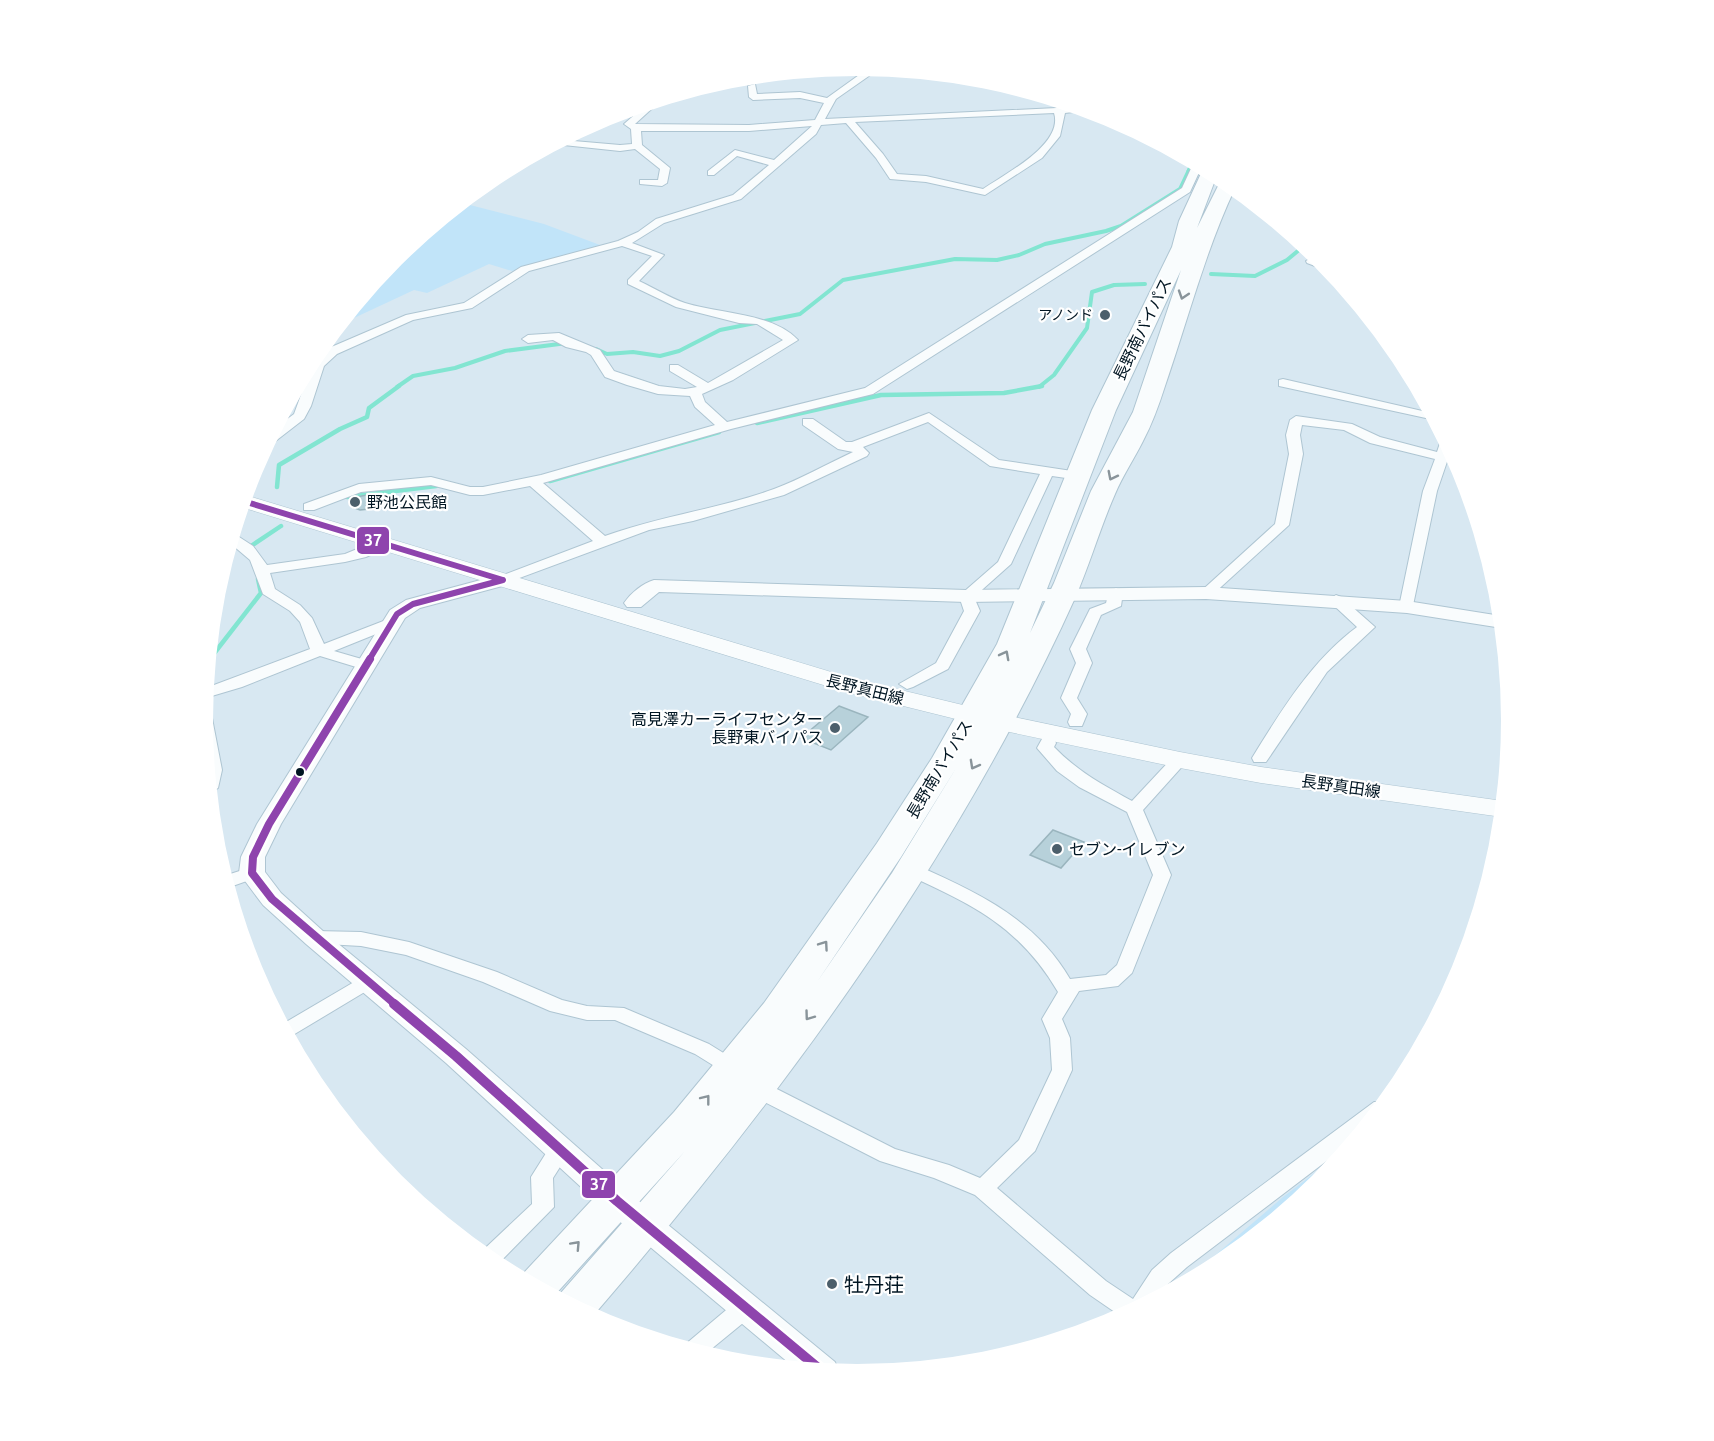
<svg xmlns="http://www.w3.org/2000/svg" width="1714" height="1441" viewBox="0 0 1714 1441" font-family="Ubuntu,'Noto Sans JP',sans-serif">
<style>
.built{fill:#c1e4f9}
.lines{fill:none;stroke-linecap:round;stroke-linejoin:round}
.stream-far3{stroke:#82e5d1;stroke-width:3}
.stream-far2{stroke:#82e5d1;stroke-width:4}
.stream-far1{stroke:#82e5d1;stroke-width:4.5}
.stream{stroke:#82e5d1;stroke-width:6}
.building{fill:#b7d1da;stroke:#9ab5be;stroke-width:1.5}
.street-casing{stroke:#aec5d2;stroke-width:2}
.secondary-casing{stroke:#aec5d2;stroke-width:2}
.primary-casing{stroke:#aec5d2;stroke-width:1}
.highway-casing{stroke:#aec5d2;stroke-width:2}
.street{fill:#f9fcfd;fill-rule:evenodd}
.secondary{fill:#f9fcfd;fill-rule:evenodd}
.primary{fill:#f9fcfd;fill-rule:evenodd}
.highway{fill:#f9fcfd;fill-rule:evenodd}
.bus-1-far2-casing{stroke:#fff;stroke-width:10}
.bus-1-far1-casing{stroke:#fff;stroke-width:13}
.bus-1-casing{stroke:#fff;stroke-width:15}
.bus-1-far2{stroke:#8e44ad;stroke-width:6}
.bus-1-far1{stroke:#8e44ad;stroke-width:8}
.bus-1{stroke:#8e44ad;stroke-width:10}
.oneway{stroke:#89949a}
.poi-dot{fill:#4c5f6b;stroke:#fff;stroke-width:2}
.bus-dot{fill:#001522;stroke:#fff;stroke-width:2}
.labels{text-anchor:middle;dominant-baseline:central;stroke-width:4.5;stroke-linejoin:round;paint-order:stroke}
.far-poi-label{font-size:14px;fill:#001522;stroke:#fff;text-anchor:end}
.street-label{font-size:16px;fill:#001522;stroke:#fff}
.poi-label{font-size:16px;fill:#001522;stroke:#fff;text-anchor:start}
.near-poi-label{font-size:20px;fill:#001522;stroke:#fff;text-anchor:start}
.line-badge{stroke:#fff;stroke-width:2}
.badge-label{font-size:16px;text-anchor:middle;font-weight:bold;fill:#fff}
</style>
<rect width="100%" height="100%" fill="#d8e8f2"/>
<path class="built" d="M 466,204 L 544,224 L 600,245 L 512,271 L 489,264 L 427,293 L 414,290 L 339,325 L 394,257 L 447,214 Z
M 1350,1146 L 1320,1184 L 1220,1265 L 1177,1288 L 1283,1197 Z"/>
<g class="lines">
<path class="stream-far3" d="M 1188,171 L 1193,161"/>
<path class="stream-far2" d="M 1211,274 L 1255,276 L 1287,260 L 1305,245
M 596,349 L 607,354 L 633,352 L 660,356 L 679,351 L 720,330 L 800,314 L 843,280 L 955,259 L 997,260 L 1019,255 L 1045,244 L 1106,231 L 1121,226 L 1180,189 L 1189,170
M 397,387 L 413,376 L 455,368 L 505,351 L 567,343
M 1039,387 L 1054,375 L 1087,328 L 1092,292 L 1114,285 L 1145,284"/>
<path class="stream-far1" d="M 757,423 L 881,395 L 1004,393 L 1042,386
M 550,481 L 719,432
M 277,487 L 279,465 L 340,429 L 367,417 L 369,408 L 399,386
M 347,497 L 436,486
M 238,518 L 244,513
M 251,546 L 281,526
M 209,660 L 261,593 L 258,579"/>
<path class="stream" d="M 208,661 L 210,659"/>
</g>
<path class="building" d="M 367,495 L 369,509 L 360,510 L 352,507 L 350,498 Z
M 839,706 L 868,717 L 831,750 L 801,738 Z
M 1053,830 L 1084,842 L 1061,868 L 1030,855 Z"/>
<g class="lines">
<g class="street-casing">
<path id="street" d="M 860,66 L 985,79 L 1001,84 L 876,71 L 836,99 L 825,119 L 1077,107 L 1090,110 L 1065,113 L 1060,136 L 1042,158 L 985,195 L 926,182 L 890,179 L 876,158 L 846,123 L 821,125 L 816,134 L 741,199 L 664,223 L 632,243 L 664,255 L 639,281 C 654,288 670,298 685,303 C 720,314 773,313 798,340 L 733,380 L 702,394 L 705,402 L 727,422 L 865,388 L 1182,188 L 1194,162 L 1202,166 L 1190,192 L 873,394 L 731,429 L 543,483 L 605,536 C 660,516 719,509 774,489 C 801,479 827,464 853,452 L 838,449 L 803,425 L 803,419 L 813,419 L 846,442 L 852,442 L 929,413 L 999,460 L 1085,473 L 1087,476 L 1080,480 L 1052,476 L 1011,564 L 974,597 L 980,611 L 948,669 L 913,687 L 907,689 L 899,684 L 936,663 L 964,611 L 959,596 L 998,562 L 1040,474 L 990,466 L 928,422 L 863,447 L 869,453 L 867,456 L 784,495 L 693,521 L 649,530 L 503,584 L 496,580 L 498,577 L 593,541 L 530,486 L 483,495 L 470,495 L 431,485 L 361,492 L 314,510 L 304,510 L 304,504 L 359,484 L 431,477 L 470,487 L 483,487 L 541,475 L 715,425 L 695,407 L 690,396 L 658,394 L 627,385 L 605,377 L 591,355 L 586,352 L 566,347 L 553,340 L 528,343 L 522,339 L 528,335 L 559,333 L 600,350 L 614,371 L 659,386 L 685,389 L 697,387 L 670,371 L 670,365 L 678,365 L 708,383 L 783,340 L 757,324 L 739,323 L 676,307 L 628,284 L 628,280 L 652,256 L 622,246 L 529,271 L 472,308 L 413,320 L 337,354 L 324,366 L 311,406 L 304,419 L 273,443 L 266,444 L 274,429 L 294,414 L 312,365 L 329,348 L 406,315 L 464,303 L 521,267 L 618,241 L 638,232 L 656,219 L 733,195 L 769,165 L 737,156 L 714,175 L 708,175 L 708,171 L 735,150 L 774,160 L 812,126 L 749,131 L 641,131 L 642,145 L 670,168 L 667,183 L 662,186 L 640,184 L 640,180 L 658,180 L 660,169 L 635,149 L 620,151 L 554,144 L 562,140 L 620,145 L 632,144 L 631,129 L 624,124 L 647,104 L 657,100 L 657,104 L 635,124 L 749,125 L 815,120 L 824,103 L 800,98 L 753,100 L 749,97 L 748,86 L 755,84 L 757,94 L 800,92 L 827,98 L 866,70 ZM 1054,113 C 1064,144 1005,174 983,189 L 926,176 L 897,174 L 883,154 L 855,122 Z
M 476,192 L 476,196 L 460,209 L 453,209 Z
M 1311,258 L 1324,263 L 1331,272 L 1307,263 L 1306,261 Z
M 1283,379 L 1431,413 L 1435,420 L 1279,386 L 1279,380 Z
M 1296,416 L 1352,424 L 1380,437 L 1437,452 L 1440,443 L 1445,439 L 1451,450 L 1437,491 L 1412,610 L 1402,610 L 1399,607 L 1423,491 L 1435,459 L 1370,443 L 1344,430 L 1302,425 L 1300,435 L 1303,454 L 1289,525 L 1211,596 L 1206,597 L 1199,593 L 1275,524 L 1289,454 L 1286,435 L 1290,420 Z
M 233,533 L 253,546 L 267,565 L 345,554 L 379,540 L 389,540 L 391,543 L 389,546 L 366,557 L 345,562 L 270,573 L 275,589 L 300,605 L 312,618 L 324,644 L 386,620 L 396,620 L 399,623 L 396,626 L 334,651 L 372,662 L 374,665 L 372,668 L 366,670 L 320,656 L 242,687 L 205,698 L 206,688 L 310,649 L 300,622 L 290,611 L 263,594 L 250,560 L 230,543 Z
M 1116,588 L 1123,592 L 1121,606 L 1101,615 L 1086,649 L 1092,663 L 1077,698 L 1087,714 L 1082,726 L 1070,726 L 1068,722 L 1071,714 L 1061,698 L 1076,663 L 1070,649 L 1090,609 L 1106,603 L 1109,592 Z
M 1336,595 L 1341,597 L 1375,627 L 1327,672 L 1266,762 L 1254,762 L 1252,758 C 1281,711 1312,660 1357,627 L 1328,600 Z
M 204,708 L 211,713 L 222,770 L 218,788 L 210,793 Z
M 1048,738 L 1054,739 L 1056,743 L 1054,747 C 1077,771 1103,785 1132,801 L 1174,756 L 1186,756 L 1188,760 L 1143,810 L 1171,875 L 1132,973 L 1118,986 L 1079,991 L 1062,1019 L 1070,1038 L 1072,1070 L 1035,1151 L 997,1188 L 1106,1281 L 1133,1299 L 1152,1270 L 1171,1253 L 1374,1102 L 1387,1102 L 1358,1137 L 1187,1267 L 1168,1284 L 1160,1297 L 1122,1317 L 1090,1295 L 975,1195 L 934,1178 L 880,1161 L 749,1094 L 746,1088 L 749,1082 L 756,1080 L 763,1082 L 895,1149 L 949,1165 L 980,1178 L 1019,1140 L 1052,1070 L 1050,1038 L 1042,1019 L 1058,992 C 1019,926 973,905 906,874 L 903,870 L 906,866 L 918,866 C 979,893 1036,920 1070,979 L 1106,975 L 1117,965 L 1153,875 L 1127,812 L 1079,787 L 1057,771 L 1037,748 L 1042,739 Z
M 252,867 L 258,869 L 261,873 L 258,877 L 227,888 L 224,876 Z
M 315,931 L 361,932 L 409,942 L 497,972 L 562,1000 L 587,1006 L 624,1008 L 709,1044 L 738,1062 L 741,1067 L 738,1072 L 731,1075 L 724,1072 L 695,1054 L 615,1020 L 587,1020 L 550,1011 L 483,982 L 406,955 L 361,946 L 308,943 L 305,938 L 308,933 Z
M 366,975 L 373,977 L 376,982 L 373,987 L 288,1038 L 281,1025 Z
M 561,1140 L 569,1142 L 572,1148 L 553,1178 L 554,1207 L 496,1266 L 480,1253 L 532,1204 L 531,1177 L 553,1142 Z
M 746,1297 L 754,1300 L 758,1307 L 754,1314 L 704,1355 L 681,1348 L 738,1300 Z"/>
</g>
<g class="secondary-casing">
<path id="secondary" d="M 503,574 L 510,576 L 513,580 L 510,584 L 420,608 L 405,618 L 281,824 L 265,857 L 265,872 L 281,893 L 324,932 L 466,1049 L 628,1192 L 835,1362 L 839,1373 L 796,1369 L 606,1210 L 446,1063 L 306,944 L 263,905 L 239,873 L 241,857 L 257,824 L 390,610 L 406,600 Z
M 654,580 L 966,590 L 1206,587 L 1407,601 L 1501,616 L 1502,628 L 1407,613 L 1206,599 L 966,602 L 659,592 L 641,607 L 627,607 L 624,603 C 631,593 643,583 654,580 Z"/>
</g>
<g class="primary-casing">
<path id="primary" d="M 245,495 L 851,678 L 1000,714 L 1180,752 L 1261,767 L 1503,801 L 1502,817 L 1261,783 L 1180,768 L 1000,730 L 843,691 L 241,507 Z"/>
</g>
<g class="highway-casing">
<path id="highway" d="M 1204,167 L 1217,175 L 1197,228 L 1222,178 L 1235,188 C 1205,252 1188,319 1165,386 C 1159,405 1152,424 1143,441 C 1134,459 1123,475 1115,494 C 1100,528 1090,564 1075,598 C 955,863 781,1098 592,1317 L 557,1299 L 559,1295 L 686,1150 L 553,1297 L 519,1278 L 674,1112 L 764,1003 L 877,843 L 932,758 L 997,644 L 1092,410 L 1172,247 L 1179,221 ZM 1181,270 L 1133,412 L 1091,491 L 1054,583 L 1030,633 L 1116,410 ZM 958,765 L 892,873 L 817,982 L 901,857 Z"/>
</g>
<use href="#street" class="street"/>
<use href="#secondary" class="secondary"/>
<use href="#primary" class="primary"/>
<use href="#highway" class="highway"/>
<g class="bus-1-far2-casing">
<path id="bus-1-far2" d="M 243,501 L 503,580
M 369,660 L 397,614 L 413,604 L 503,580"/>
</g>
<g class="bus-1-far1-casing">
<path id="bus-1-far1" d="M 370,659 L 269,824 L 253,857 L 252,873 L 272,899 L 396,1005"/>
</g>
<g class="bus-1-casing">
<path id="bus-1" d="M 394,1004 L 456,1056 L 617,1201 L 823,1372"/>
</g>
<use href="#bus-1-far2" class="bus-1-far2"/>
<use href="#bus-1-far1" class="bus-1-far1"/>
<use href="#bus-1" class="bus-1"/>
</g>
<defs><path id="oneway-chevron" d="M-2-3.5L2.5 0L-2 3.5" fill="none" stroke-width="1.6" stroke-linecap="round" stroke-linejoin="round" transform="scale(1.5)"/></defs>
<g class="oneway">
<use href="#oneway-chevron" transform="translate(1183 295) rotate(108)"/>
<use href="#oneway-chevron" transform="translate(1112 476) rotate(117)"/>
<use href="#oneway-chevron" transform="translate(1005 655) rotate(-62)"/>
<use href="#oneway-chevron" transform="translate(974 765) rotate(119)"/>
<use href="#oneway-chevron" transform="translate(824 945) rotate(-55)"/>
<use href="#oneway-chevron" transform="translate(809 1016) rotate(126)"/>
<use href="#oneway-chevron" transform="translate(706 1099) rotate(-52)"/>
<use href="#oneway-chevron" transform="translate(576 1245) rotate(-47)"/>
</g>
<g class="poi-dot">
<circle cx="1105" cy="315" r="6"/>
<circle cx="355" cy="502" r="6"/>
<circle cx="835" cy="728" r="6"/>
<circle cx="1057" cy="849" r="6"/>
<circle cx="832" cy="1284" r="6"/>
</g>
<circle class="bus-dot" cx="300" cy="772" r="5"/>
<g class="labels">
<g class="far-poi-label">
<text x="1093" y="315">アノンド</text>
</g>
<g class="street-label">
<text transform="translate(1142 329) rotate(-64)">長野南バイパス</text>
<text transform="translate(865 689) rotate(14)">長野真田線</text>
<text transform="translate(939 769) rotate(-59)">長野南バイパス</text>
<text transform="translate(1341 786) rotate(8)">長野真田線</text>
</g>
<g class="poi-label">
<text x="367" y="502">野池公民館</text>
<text x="823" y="719" text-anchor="end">高見澤カーライフセンター<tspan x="823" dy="18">長野東バイパス</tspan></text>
<text x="1069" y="849">セブン-イレブン</text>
</g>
<g class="near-poi-label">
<text x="844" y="1284">牡丹荘</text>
</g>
</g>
<path d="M0 0H1714V1441H0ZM213 720a644 644 0 1 1 1288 0a644 644 0 1 1-1288 0Z" fill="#fff" fill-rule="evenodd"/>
<g class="line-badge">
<rect x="356" y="526" width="34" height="29" rx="6" fill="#8e44ad"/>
<rect x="581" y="1170" width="35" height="29" rx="6" fill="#8e44ad"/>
</g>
<g class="badge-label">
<text x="373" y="546">37</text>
<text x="599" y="1190">37</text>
</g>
</svg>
